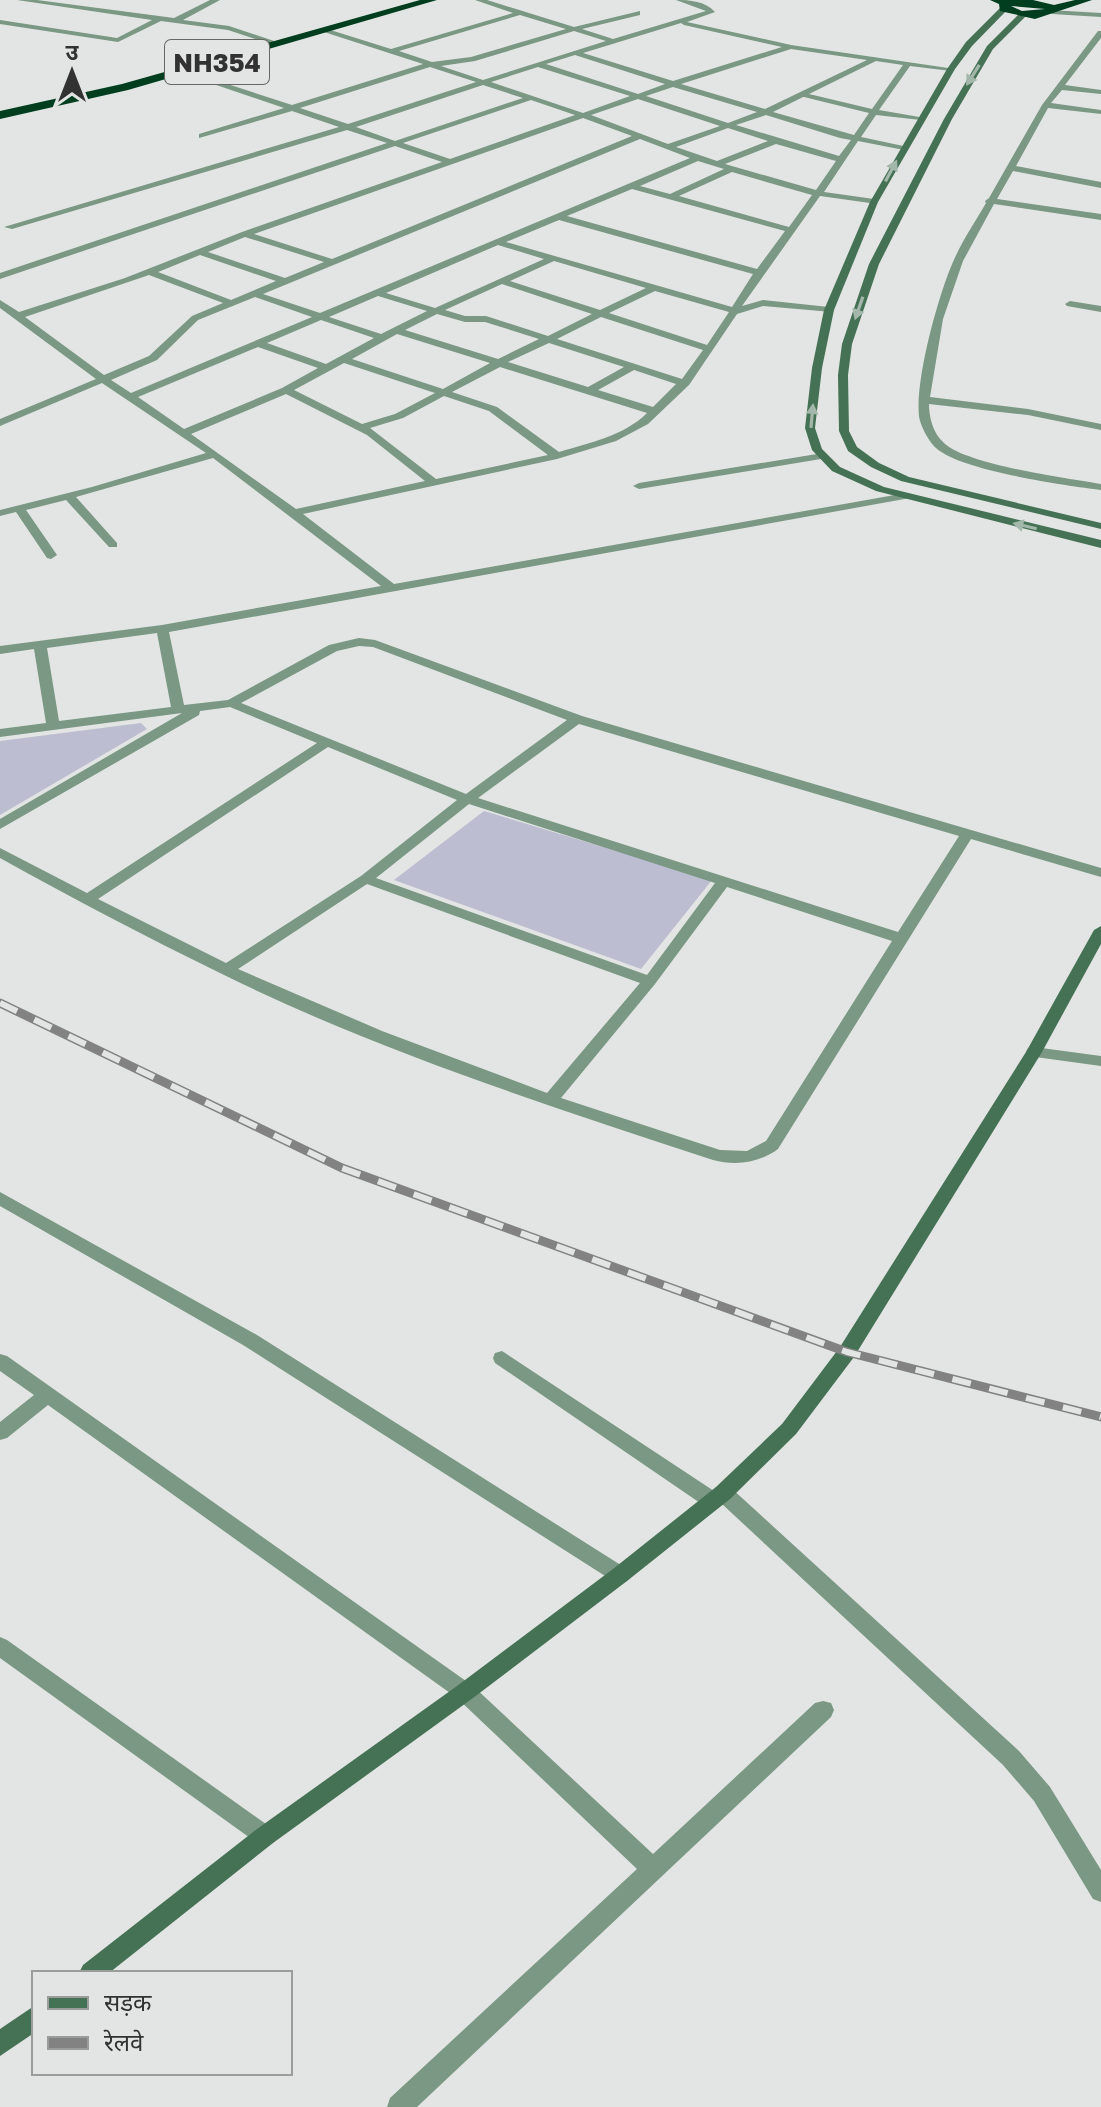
<svg xmlns="http://www.w3.org/2000/svg" width="1101" height="2107" viewBox="0 0 1101 2107" font-family="'Golos Text','Noto Sans Devanagari',sans-serif">
<style>
.green{fill:#bcbdd0}
.lines{fill:none;stroke-linecap:round;stroke-linejoin:round}
.street{fill:#7a9883;fill-rule:evenodd}
.secondary{fill:#457255;fill-rule:evenodd}
.highway{fill:#003e1f;fill-rule:evenodd}
.rail-casing{stroke:#818281;stroke-width:9}
.rail{stroke:#e2e5e3;stroke-width:6;stroke-dasharray:19;stroke-linecap:butt}
.oneway{fill:#a3b7aa}
.labels{text-anchor:middle;dominant-baseline:central;stroke-width:7;stroke-linejoin:round;paint-order:stroke}
.shield{fill:#e2e5e3;stroke:#666866;stroke-width:2}
.shield-label{font-size:26px;font-weight:bold;fill:#313231}
</style>
<rect width="100%" height="100%" fill="#e2e5e3"/>
<path class="green" d="M 141,723 L 147,729 L 0,815 L 0,741 Z
M 484,811 L 712,880 L 641,969 L 394,880 Z"/>
<g class="lines">
<path class="street" d="M 17,0 L 37,0 L 174,18 L 210,0 L 220,0 L 183,20 L 229,26 L 283,44 L 276,46 L 228,30 L 161,21 L 118,42 L 0,24 L 0,20 L 117,38 L 152,20 Z
M 475,0 L 487,0 L 574,27 L 640,11 L 640,15 L 582,29 L 613,39 L 706,11 L 676,0 C 690,0 705,1 715,12 L 687,22 L 791,45 L 955,69 L 951,71 L 910,66 L 879,110 L 925,118 L 921,120 L 876,115 L 861,137 L 908,147 L 904,150 L 858,141 L 824,192 L 874,199 L 877,200 L 877,204 L 820,196 L 742,306 L 763,300 L 829,307 L 834,310 L 832,312 L 763,306 L 737,314 L 689,385 L 648,424 L 616,441 L 557,459 L 303,514 L 394,584 L 906,493 L 910,494 L 910,498 L 169,632 L 184,705 L 228,700 L 329,645 L 359,638 L 375,640 L 582,716 L 1101,868 L 1101,877 L 971,839 L 778,1149 C 759,1163 736,1166 713,1160 C 547,1105 377,1051 220,973 C 146,937 72,898 0,858 L 0,848 L 87,893 L 317,743 L 230,707 L 200,711 L 199,715 L 0,829 L 0,819 L 182,713 L 0,737 L 0,729 L 46,723 L 34,649 L 0,654 L 0,646 L 162,625 L 381,586 L 213,458 L 76,497 L 117,543 L 117,547 L 109,547 L 66,500 L 26,510 L 57,555 L 51,559 L 47,558 L 16,512 L 0,516 L 0,510 L 92,487 L 206,453 L 102,383 L 0,426 L 0,419 L 96,379 L 0,308 L 0,300 L 19,312 L 125,278 L 242,232 L 442,162 L 395,146 L 0,279 L 0,273 L 387,143 L 347,130 L 12,229 L 4,227 L 339,127 L 292,111 L 199,138 L 199,134 L 284,108 L 181,73 L 181,69 L 292,105 L 423,64 L 324,32 L 324,28 L 391,49 L 513,13 ZM 520,15 L 566,29 L 471,57 L 432,62 L 399,51 ZM 681,23 L 684,25 L 782,47 L 673,81 L 583,53 ZM 574,31 L 606,41 L 483,80 L 441,66 L 475,61 ZM 791,49 L 867,60 L 765,109 L 681,84 ZM 575,55 L 665,84 L 638,94 L 546,64 ZM 876,61 L 903,65 L 872,109 L 809,94 ZM 430,67 L 476,82 L 348,124 L 300,108 ZM 538,67 L 630,96 L 583,113 L 491,82 ZM 483,85 L 523,98 L 395,141 L 356,127 ZM 673,87 L 757,112 L 728,123 L 646,96 ZM 803,97 L 804,97 L 869,113 L 854,135 L 773,112 ZM 638,99 L 720,126 L 668,144 L 591,115 ZM 531,100 L 575,115 L 450,159 L 403,143 ZM 766,115 L 840,138 L 851,140 L 839,156 L 736,125 ZM 583,118 L 632,136 L 332,259 L 254,234 ZM 728,128 L 768,141 L 717,161 L 676,147 ZM 640,139 L 690,158 L 320,313 L 263,294 ZM 776,144 L 836,161 L 816,190 L 725,164 ZM 698,161 L 724,169 L 670,194 L 640,186 ZM 732,172 L 812,195 L 789,227 L 679,196 ZM 632,189 L 785,231 L 757,269 L 567,216 ZM 559,220 L 753,274 L 732,307 L 506,242 ZM 245,237 L 324,262 L 285,278 L 208,252 ZM 498,245 L 544,259 L 435,308 L 386,293 ZM 200,255 L 276,281 L 231,300 L 158,272 ZM 554,261 L 646,288 L 600,310 L 510,281 ZM 149,275 L 223,303 L 192,316 L 149,356 L 104,375 L 25,317 ZM 502,284 L 592,314 L 548,336 L 486,316 L 465,316 L 445,310 ZM 655,291 L 729,312 L 707,345 L 609,313 ZM 378,296 L 427,311 L 381,334 L 329,317 ZM 255,297 L 312,317 L 131,393 L 111,380 L 157,360 L 198,320 ZM 437,314 L 465,322 L 485,322 L 539,339 L 498,359 L 405,330 ZM 601,317 L 703,350 L 682,379 L 557,339 ZM 321,320 L 374,338 L 326,364 L 267,343 ZM 397,334 L 490,363 L 443,389 L 352,359 ZM 549,343 L 624,367 L 588,387 L 508,362 ZM 258,347 L 318,368 L 282,388 L 184,429 L 138,397 ZM 344,363 L 435,393 L 395,414 L 362,424 L 294,390 ZM 500,367 L 647,413 C 624,436 589,443 559,452 L 497,407 L 452,392 ZM 634,370 L 676,384 L 653,407 L 598,390 ZM 286,394 L 367,435 L 425,481 L 296,509 L 191,434 ZM 444,396 L 489,411 L 548,455 L 436,479 L 370,428 L 403,418 ZM 157,633 L 171,707 L 59,721 L 47,648 ZM 359,646 L 373,647 L 567,720 L 466,794 L 241,703 L 337,651 ZM 579,724 L 959,836 L 898,932 L 478,798 ZM 328,747 L 457,800 L 361,876 L 226,963 L 98,899 ZM 469,804 L 715,883 L 647,975 L 376,878 ZM 367,884 L 640,983 L 547,1093 L 382,1031 L 238,969 ZM 727,887 L 892,941 L 766,1141 L 747,1151 L 720,1150 L 561,1098 L 655,984 Z
M 1049,10 L 1101,13 L 1101,17 L 1052,14 Z
M 1098,31 L 1101,31 L 1101,38 L 1065,85 L 1101,90 L 1101,94 L 1062,90 L 1051,103 L 1101,110 L 1101,114 L 1048,108 L 1016,166 L 1101,182 L 1101,188 L 1013,171 L 997,199 L 1101,214 L 1101,220 L 994,204 L 963,261 L 943,319 L 930,397 L 1028,409 L 1101,424 L 1101,430 L 1028,415 L 929,404 C 929,418 933,433 944,443 C 967,465 1067,478 1101,484 L 1101,490 C 1064,485 961,471 936,448 C 929,442 920,425 919,416 C 915,380 938,296 953,262 C 962,241 975,222 986,203 L 985,201 L 989,198 L 1042,105 Z
M 1070,301 L 1101,306 L 1101,312 L 1067,306 L 1065,304 Z
M 823,453 L 828,456 L 827,458 L 639,489 L 633,486 L 639,483 Z
M 1034,1047 L 1101,1056 L 1101,1066 L 1028,1056 L 1026,1052 L 1028,1048 Z
M 0,1192 L 257,1335 L 627,1569 L 630,1575 L 627,1581 L 620,1583 L 613,1581 L 243,1345 L 0,1206 Z
M 502,1351 L 714,1491 L 716,1487 L 723,1485 L 730,1487 L 1019,1751 L 1050,1787 L 1101,1870 L 1101,1902 L 1093,1899 L 1034,1801 L 1003,1765 L 722,1504 L 713,1509 L 706,1507 L 495,1363 L 493,1358 L 495,1353 Z
M 0,1354 L 7,1356 L 473,1686 L 653,1854 L 815,1703 L 823,1701 L 831,1703 L 834,1710 L 831,1717 L 417,2107 L 387,2107 L 390,2098 L 637,1869 L 457,1698 L 48,1405 L 7,1438 L 0,1440 L 0,1422 L 34,1395 L 0,1371 Z
M 0,1637 L 7,1640 L 273,1829 L 276,1836 L 273,1843 L 265,1846 L 257,1843 L 0,1658 Z"/>
<path class="secondary" d="M 1001,7 L 1008,9 L 972,46 L 955,69 L 878,202 L 834,310 L 822,368 L 815,428 L 822,449 L 840,467 L 884,487 L 1101,540 L 1101,548 L 876,491 L 832,471 L 812,450 L 805,428 L 812,368 L 824,310 L 870,202 L 947,69 L 966,42 Z
M 1020,13 L 1027,15 L 993,49 L 952,119 L 879,264 L 852,344 L 848,375 L 849,431 L 857,447 L 879,463 L 909,477 L 1101,523 L 1101,529 L 901,481 L 871,467 L 848,451 L 839,431 L 838,375 L 842,344 L 869,264 L 944,119 L 987,46 Z
M 1101,926 L 1101,944 L 1042,1052 L 854,1357 L 796,1434 L 730,1499 L 627,1581 L 473,1698 L 273,1843 L 109,1973 L 79,1973 L 83,1965 L 257,1829 L 457,1686 L 613,1569 L 716,1487 L 782,1424 L 840,1347 L 1026,1052 L 1094,930 Z
M 34,2006 L 34,2033 L 0,2056 L 0,2029 Z"/>
<path class="highway" d="M 420,0 L 437,0 L 128,90 L 0,119 L 0,111 L 122,84 Z
M 990,0 L 1033,0 L 1054,5 L 1075,0 L 1092,0 L 1035,19 L 1000,11 L 999,4 ZM 1011,6 L 1045,9 L 1022,11 Z"/>
<g class="rail-casing">
<path id="rail" d="M 0,1003 L 342,1168 L 847,1352 L 1101,1417"/>
</g>
<use href="#rail" class="rail"/>
</g>
<defs><path id="oneway-solid" d="M-6-.8H1V-3.2L6.5 0L1 3.2V.8H-6Z" transform="scale(2)"/></defs>
<g class="oneway">
<use href="#oneway-solid" transform="translate(973 75) rotate(122)"/>
<use href="#oneway-solid" transform="translate(891 171) rotate(-62)"/>
<use href="#oneway-solid" transform="translate(859 308) rotate(109)"/>
<use href="#oneway-solid" transform="translate(812 416) rotate(-85)"/>
<use href="#oneway-solid" transform="translate(1025 526) rotate(-167)"/>
</g>
<g class="labels">
<rect class="shield" x="165" y="40" width="104" height="44" rx="6"/>
<g class="shield-label">
<text x="217" y="62">NH354</text>
</g>
</g>
<rect x="32" y="1971" width="260" height="104" fill="#e2e5e3" stroke="#9b9d9c" stroke-width="2"/>
<rect x="48" y="1997" width="40" height="12" fill="#457255" stroke="#9b9d9c" stroke-width="2"/>
<text x="104" y="2011" font-size="24" fill="#313231">सड़क</text>
<rect x="48" y="2037" width="40" height="12" fill="#818281" stroke="#9b9d9c" stroke-width="2"/>
<text x="104" y="2051" font-size="24" fill="#313231">रेलवे</text>
<g transform="translate(72 72)" stroke="#e2e5e3" stroke-width="6" paint-order="stroke">
<path d="M0-6L14 30L0 20L-14 30Z" fill="#313231"/>
<text y="-12" font-size="22" font-weight="bold" text-anchor="middle" fill="#313231">उ</text>
</g>
</svg>
